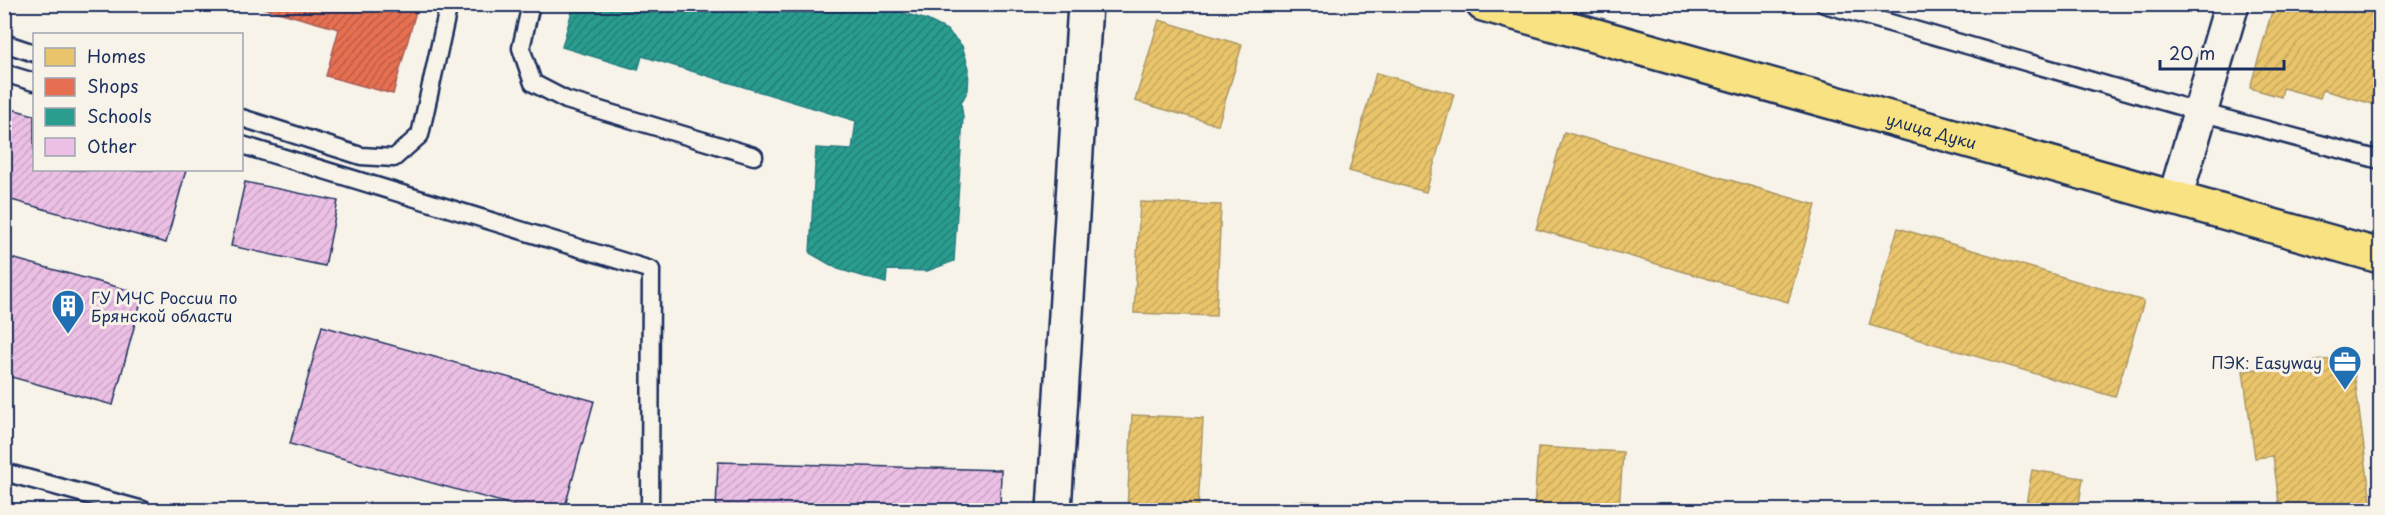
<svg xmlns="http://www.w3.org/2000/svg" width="2385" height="515" viewBox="0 0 2385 515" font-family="'Playpen Sans',sans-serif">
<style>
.homes{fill:url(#homes-hatch);stroke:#ab9766;stroke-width:1.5}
.shops{fill:url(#shops-hatch);stroke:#aa5c55;stroke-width:1.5}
.schools{fill:url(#schools-hatch);stroke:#267c80;stroke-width:1.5}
.building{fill:url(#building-hatch);stroke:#1b2f5e;stroke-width:1.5}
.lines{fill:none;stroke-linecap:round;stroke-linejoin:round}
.lane-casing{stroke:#1b2f5e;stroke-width:21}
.street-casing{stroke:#1b2f5e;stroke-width:38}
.primary-casing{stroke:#1b2f5e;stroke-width:38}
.lane{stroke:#f7f3e8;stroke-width:16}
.street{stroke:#f7f3e8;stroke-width:33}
.primary{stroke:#f8e281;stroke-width:33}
.labels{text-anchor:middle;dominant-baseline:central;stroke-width:6;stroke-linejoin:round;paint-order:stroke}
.street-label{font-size:16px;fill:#1b2f5e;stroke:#f7f3e8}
.poi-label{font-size:16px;fill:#1b2f5e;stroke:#f7f3e8;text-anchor:start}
</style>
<defs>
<pattern id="homes-hatch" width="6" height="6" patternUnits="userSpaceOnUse" patternTransform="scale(1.5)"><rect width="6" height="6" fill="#e9c46a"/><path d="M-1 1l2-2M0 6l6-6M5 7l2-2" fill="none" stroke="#c7a95e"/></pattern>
<pattern id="shops-hatch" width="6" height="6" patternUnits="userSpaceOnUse" patternTransform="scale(1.5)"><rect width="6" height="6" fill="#e76f51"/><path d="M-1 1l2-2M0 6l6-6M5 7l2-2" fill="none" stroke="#ba5c46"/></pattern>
<pattern id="schools-hatch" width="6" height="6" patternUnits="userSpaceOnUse" patternTransform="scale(1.5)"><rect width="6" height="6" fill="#2a9d8f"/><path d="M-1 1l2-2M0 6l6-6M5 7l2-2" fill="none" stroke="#238078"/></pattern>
<pattern id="building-hatch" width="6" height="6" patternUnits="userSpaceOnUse" patternTransform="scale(1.5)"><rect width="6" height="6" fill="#ecc0e5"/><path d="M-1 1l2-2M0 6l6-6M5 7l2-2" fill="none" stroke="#caa5c7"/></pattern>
</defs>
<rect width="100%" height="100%" fill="#f7f3e8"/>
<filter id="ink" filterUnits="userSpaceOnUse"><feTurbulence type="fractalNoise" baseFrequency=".0167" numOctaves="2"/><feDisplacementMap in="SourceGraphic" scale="12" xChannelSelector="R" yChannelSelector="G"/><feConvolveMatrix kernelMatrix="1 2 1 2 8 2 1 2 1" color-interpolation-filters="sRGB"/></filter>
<g filter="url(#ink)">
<path class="homes" d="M 2274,4 L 2380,4 L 2380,106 L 2323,90 L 2320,98 L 2283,88 L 2281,97 L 2250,88 Z
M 1159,20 L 1242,45 L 1218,125 L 1135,101 Z
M 1376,73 L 1454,94 L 1426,192 L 1349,171 Z
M 1564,132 L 1816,205 L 1788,302 L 1536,229 Z
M 1140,202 L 1221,205 L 1216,316 L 1134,313 Z
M 1898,228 L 2144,301 L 2115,397 L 1869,325 Z
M 2352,356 L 2372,510 L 2280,510 L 2273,456 L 2255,458 L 2243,371 Z
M 1132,415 L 1203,418 L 1198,510 L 1127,510 Z
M 1538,447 L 1623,452 L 1619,510 L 1534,510 Z
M 2032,470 L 2083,478 L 2078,510 L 2025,510 Z
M 1295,501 L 1477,510 L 1295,510 Z"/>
<path class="shops" d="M 249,4 L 418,4 L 393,94 L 326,76 L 339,29 Z"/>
<path class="schools" d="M 574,4 L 873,4 L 927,20 L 947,30 L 962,46 L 969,68 L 968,90 L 961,103 L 963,117 L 954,261 L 927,271 L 887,270 L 886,283 L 838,269 L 810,253 L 816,148 L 852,150 L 856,121 L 642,56 L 638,70 L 562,47 Z"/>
<path class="building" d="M 4,107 L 34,115 L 34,170 L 186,170 L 166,243 L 4,198 Z
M 245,182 L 338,201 L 325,266 L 231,246 Z
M 4,256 L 143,294 L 113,405 L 4,375 Z
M 322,326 L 594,401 L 564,510 L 531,510 L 290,444 Z
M 718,462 L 1001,470 L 1000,510 L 716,510 Z"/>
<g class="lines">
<g class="lane-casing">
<path id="lane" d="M 531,4 L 521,48 L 533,83 L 566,100 L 754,156
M 1824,4 L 2200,112 L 2380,160
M 4,43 L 34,53
M 4,73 L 34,82
M 242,118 L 361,156 L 394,158 L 420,135 L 449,4
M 242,145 L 651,270 L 650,510
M 4,472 L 143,510"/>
</g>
<g class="street-casing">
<path id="street" d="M 2175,198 L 2232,4
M 1054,510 L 1085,4"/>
</g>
<g class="primary-casing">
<g id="primary">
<path id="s1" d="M 1483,4 L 2380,256"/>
</g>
</g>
<use href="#lane" class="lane"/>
<use href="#street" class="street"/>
<use href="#primary" class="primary"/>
</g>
</g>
<defs>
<g id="building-pin" transform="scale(1.725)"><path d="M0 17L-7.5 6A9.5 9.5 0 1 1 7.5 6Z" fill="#1f6fb2" stroke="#f7f3e8"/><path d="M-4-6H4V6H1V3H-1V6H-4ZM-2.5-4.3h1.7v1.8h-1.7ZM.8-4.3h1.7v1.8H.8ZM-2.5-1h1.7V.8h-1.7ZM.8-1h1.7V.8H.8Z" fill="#fff"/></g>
<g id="office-pin" transform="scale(1.725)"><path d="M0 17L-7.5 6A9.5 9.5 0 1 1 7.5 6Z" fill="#1f6fb2" stroke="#f7f3e8"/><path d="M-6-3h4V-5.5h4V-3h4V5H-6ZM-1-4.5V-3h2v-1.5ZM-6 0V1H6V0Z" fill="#fff"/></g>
</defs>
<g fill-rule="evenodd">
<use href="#building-pin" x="68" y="306"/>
<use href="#office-pin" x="2345" y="362"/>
</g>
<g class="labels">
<g class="street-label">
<text stroke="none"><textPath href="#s1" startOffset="466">улица Дуки</textPath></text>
</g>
<g class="poi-label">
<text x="91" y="297">ГУ МЧС России по<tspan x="91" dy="18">Брянской области</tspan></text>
<text x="2322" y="362" text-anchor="end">ПЭК: Easyway</text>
</g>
</g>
<rect width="2385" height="515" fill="none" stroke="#f7f3e8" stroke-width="24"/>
<rect x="12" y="12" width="2361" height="491" fill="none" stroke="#1b2f5e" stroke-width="2" filter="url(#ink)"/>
<rect x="33" y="33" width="210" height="138" fill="#f7f3e8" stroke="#9fa5b1" stroke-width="1.5"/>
<rect x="45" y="48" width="30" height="18" fill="#e9c46a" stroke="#9fa5b1" stroke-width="1.5"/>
<text x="87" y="63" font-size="18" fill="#1b2f5e">Homes</text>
<rect x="45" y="78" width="30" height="18" fill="#e76f51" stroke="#9fa5b1" stroke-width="1.5"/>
<text x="87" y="93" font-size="18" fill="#1b2f5e">Shops</text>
<rect x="45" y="108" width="30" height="18" fill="#2a9d8f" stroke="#9fa5b1" stroke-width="1.5"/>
<text x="87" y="123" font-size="18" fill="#1b2f5e">Schools</text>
<rect x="45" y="138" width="30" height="18" fill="#ecc0e5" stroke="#9fa5b1" stroke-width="1.5"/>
<text x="87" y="153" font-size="18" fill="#1b2f5e">Other</text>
<path d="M2160 60v9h124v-9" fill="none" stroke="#1b2f5e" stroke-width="3"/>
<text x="2169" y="60" font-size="18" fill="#1b2f5e" stroke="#f7f3e8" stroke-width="4.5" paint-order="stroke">20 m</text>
</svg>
